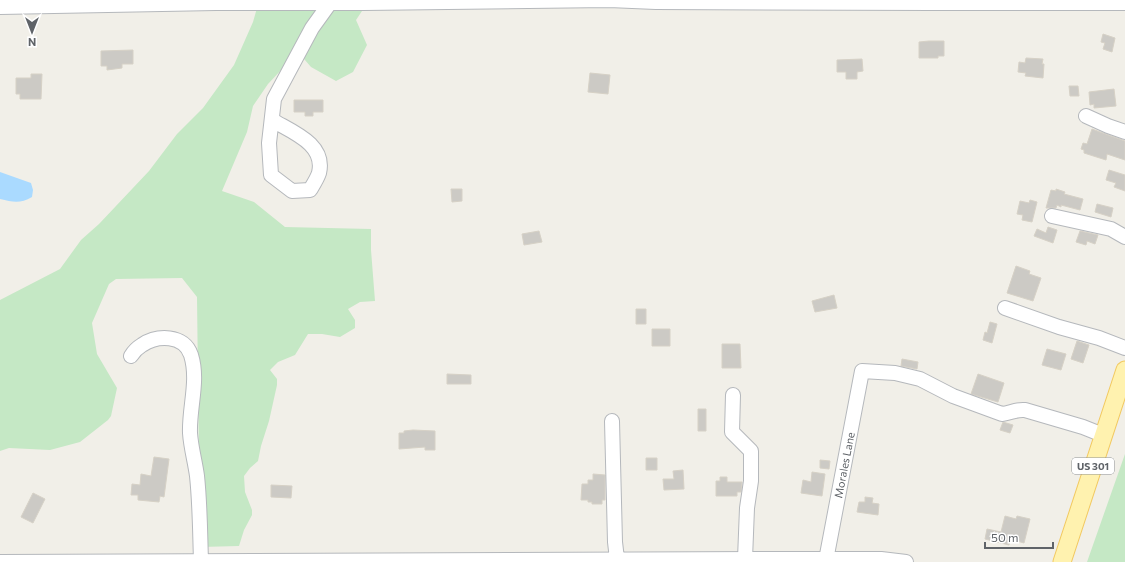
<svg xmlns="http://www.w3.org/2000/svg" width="1125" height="562" viewBox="0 0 1125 562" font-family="Commissioner,sans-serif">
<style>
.green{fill:#c5e8c5}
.water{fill:#aadaff}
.building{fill:#cccac5;stroke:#d6d1c6}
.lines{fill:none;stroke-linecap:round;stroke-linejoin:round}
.minor-casing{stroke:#b5b8bc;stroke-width:16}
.major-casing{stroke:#f2c960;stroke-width:19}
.minor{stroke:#fff;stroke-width:14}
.major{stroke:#fff2af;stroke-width:17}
.labels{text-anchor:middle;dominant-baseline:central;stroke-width:3.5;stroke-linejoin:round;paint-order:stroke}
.shield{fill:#fff;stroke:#8f9295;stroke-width:1}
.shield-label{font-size:10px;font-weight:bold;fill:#5f6368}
.street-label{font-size:11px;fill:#5f6368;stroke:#fff}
</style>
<rect width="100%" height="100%" fill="#f1efe8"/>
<path class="green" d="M 257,8 L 364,8 L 356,20 L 367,45 L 353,72 L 336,81 L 311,67 L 298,52 L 268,84 L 253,106 L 247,132 L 222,191 L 254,202 L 285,227 L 371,229 L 371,250 L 375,301 L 360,302 L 348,309 L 355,320 L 355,328 L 340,337 L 322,334 L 308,334 L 295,355 L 278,362 L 270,370 L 277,379 L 277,385 L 269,421 L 261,446 L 258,461 L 250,468 L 244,476 L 245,492 L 252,510 L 252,515 L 244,530 L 239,546 L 200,547 L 197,297 L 182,278 L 116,279 L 109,284 L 92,323 L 97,354 L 117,388 L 111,416 L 108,420 L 80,442 L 50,450 L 9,448 L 0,451 L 0,300 L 60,269 L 81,240 L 99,224 L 149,171 L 177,134 L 203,108 L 234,65 L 253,22 Z
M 1125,454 L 1125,562 L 1087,562 Z"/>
<path class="water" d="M 0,172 L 31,183 L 33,190 L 32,197 C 20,204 13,202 0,199 Z"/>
<path class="building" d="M 1103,34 L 1115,38 L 1112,52 L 1103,49 L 1105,43 L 1101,42 Z
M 929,41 L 944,41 L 944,56 L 938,56 L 938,58 L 919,58 L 919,42 Z
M 133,50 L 133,64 L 122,64 L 122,68 L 107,70 L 107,66 L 101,66 L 101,51 Z
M 1026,58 L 1043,59 L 1042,64 L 1044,64 L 1043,78 L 1025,76 L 1026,73 L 1018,72 L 1019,62 L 1025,63 Z
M 862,59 L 863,71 L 857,72 L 857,79 L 846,79 L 846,72 L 837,72 L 837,60 Z
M 590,73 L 610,75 L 608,94 L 588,92 Z
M 31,74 L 42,74 L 41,99 L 20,99 L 20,94 L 16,94 L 16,78 L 31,78 Z
M 1069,86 L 1078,86 L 1079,96 L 1070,96 Z
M 1114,89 L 1116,106 L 1094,108 L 1094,104 L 1090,105 L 1089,92 Z
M 294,100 L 323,100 L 323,112 L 313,112 L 313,116 L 305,116 L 305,112 L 294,112 Z
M 1092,129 L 1125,141 L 1125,160 L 1107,154 L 1106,160 L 1084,153 L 1084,150 L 1081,149 L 1083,143 L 1087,144 Z
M 1109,170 L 1125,175 L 1125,191 L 1114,187 L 1116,183 L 1106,180 Z
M 451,189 L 462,189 L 462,201 L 452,202 Z
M 1056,189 L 1065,192 L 1064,194 L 1083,199 L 1080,210 L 1061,205 L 1061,207 L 1057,205 L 1056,208 L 1046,208 L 1051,190 L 1056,191 Z
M 1030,200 L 1037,202 L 1032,222 L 1022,220 L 1023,215 L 1017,214 L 1020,201 L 1029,203 Z
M 1097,204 L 1113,208 L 1111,217 L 1095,212 Z
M 1048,227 L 1057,230 L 1053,243 L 1034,236 L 1037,229 L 1046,233 Z
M 539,231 L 542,242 L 524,245 L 522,234 Z
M 1080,231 L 1098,235 L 1095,244 L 1087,241 L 1086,245 L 1076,242 Z
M 1016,266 L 1030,271 L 1029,274 L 1041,278 L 1033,301 L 1007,293 Z
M 834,295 L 837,308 L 815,312 L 812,301 Z
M 636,309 L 646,309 L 646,324 L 636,324 Z
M 990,322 L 997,324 L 992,343 L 983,340 L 985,332 L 987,333 Z
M 652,329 L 670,329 L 670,346 L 652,346 Z
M 1077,341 L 1089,345 L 1083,363 L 1071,359 Z
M 722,344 L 740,344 L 741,368 L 722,368 Z
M 1047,349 L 1066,354 L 1061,370 L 1042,365 Z
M 902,359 L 918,362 L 917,369 L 901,366 Z
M 447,374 L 471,375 L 471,384 L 447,384 Z
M 978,374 L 1004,383 L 998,402 L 971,394 Z
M 698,409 L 706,409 L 706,431 L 698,431 Z
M 1003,422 L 1013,425 L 1010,433 L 1000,430 Z
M 413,430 L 435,431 L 435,450 L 425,450 L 425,447 L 399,449 L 399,433 L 404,433 L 404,431 Z
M 154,457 L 169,459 L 164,497 L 160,496 L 159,502 L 138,500 L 138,495 L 131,495 L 132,484 L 140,485 L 141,474 L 151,476 Z
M 646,458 L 657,458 L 657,470 L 646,470 Z
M 820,460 L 830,461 L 829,469 L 820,468 Z
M 683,470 L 684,489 L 664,490 L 663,479 L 674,479 L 673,471 Z
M 812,472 L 825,474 L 822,496 L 801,493 L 803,480 L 811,482 Z
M 593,474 L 605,475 L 605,500 L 602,500 L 602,504 L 592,504 L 592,502 L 588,502 L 588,500 L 581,500 L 582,484 L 588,484 L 588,480 L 593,480 Z
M 720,477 L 727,477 L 727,482 L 742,482 L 741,492 L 737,492 L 737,496 L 716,496 L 716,481 L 720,481 Z
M 271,485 L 292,486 L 291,498 L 271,497 Z
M 33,493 L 45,499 L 33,523 L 21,517 Z
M 865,497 L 873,498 L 872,503 L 879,504 L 878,515 L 857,512 L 859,502 L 865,502 Z
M 1005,516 L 1016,519 L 1017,516 L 1030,519 L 1024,543 L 1010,539 L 1009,545 L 985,539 L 987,529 L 1001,532 Z"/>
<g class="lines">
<g class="minor-casing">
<path id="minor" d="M 0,7 L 216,3 L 364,3 L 609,0 L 656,2 L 933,3 L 1125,3
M 1086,116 L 1108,126 L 1125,132
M 272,120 C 292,132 326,144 319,173 C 317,179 313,185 310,190 L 292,191 L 271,175 L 269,143 L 274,99 L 312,28 L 330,3
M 1052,216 L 1111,229 L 1125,237
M 1005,308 L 1059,327 L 1099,338 L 1125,348
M 131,356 C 134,351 137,348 142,345 C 157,335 184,334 191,355 C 199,381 189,407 190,433 C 191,448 195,461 197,476 C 200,504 200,532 201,561
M 733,395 L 732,432 L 751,451 L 751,481 L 747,508 L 745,559
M 612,421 L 615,542 L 617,559
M 826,560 L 862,371 L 895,373 L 920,379 L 953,396 L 1002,414 C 1011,413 1016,409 1025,410 L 1083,427 L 1103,435
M 0,562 L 762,559 L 881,559 L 906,562"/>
</g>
<g class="major-casing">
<path id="major" d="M 1062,562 L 1125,370"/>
</g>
<use href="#minor" class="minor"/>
<use href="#major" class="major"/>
</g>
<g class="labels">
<rect class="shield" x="1072" y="458" width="42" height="16" rx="3"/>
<g class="shield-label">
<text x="1093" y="466">US 301</text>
</g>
<g class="street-label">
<text transform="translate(844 465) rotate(-79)">Morales Lane</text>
</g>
</g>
<g transform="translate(32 32) rotate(180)" stroke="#ffffff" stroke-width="3" paint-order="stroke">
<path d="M0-3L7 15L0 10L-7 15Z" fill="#5f6368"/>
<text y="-6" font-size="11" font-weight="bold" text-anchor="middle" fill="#5f6368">N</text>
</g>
<path d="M985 542v6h68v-6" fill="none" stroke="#5f6368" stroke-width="2"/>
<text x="991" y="542" font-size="12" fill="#5f6368" stroke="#ffffff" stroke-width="3" paint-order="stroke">50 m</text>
</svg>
